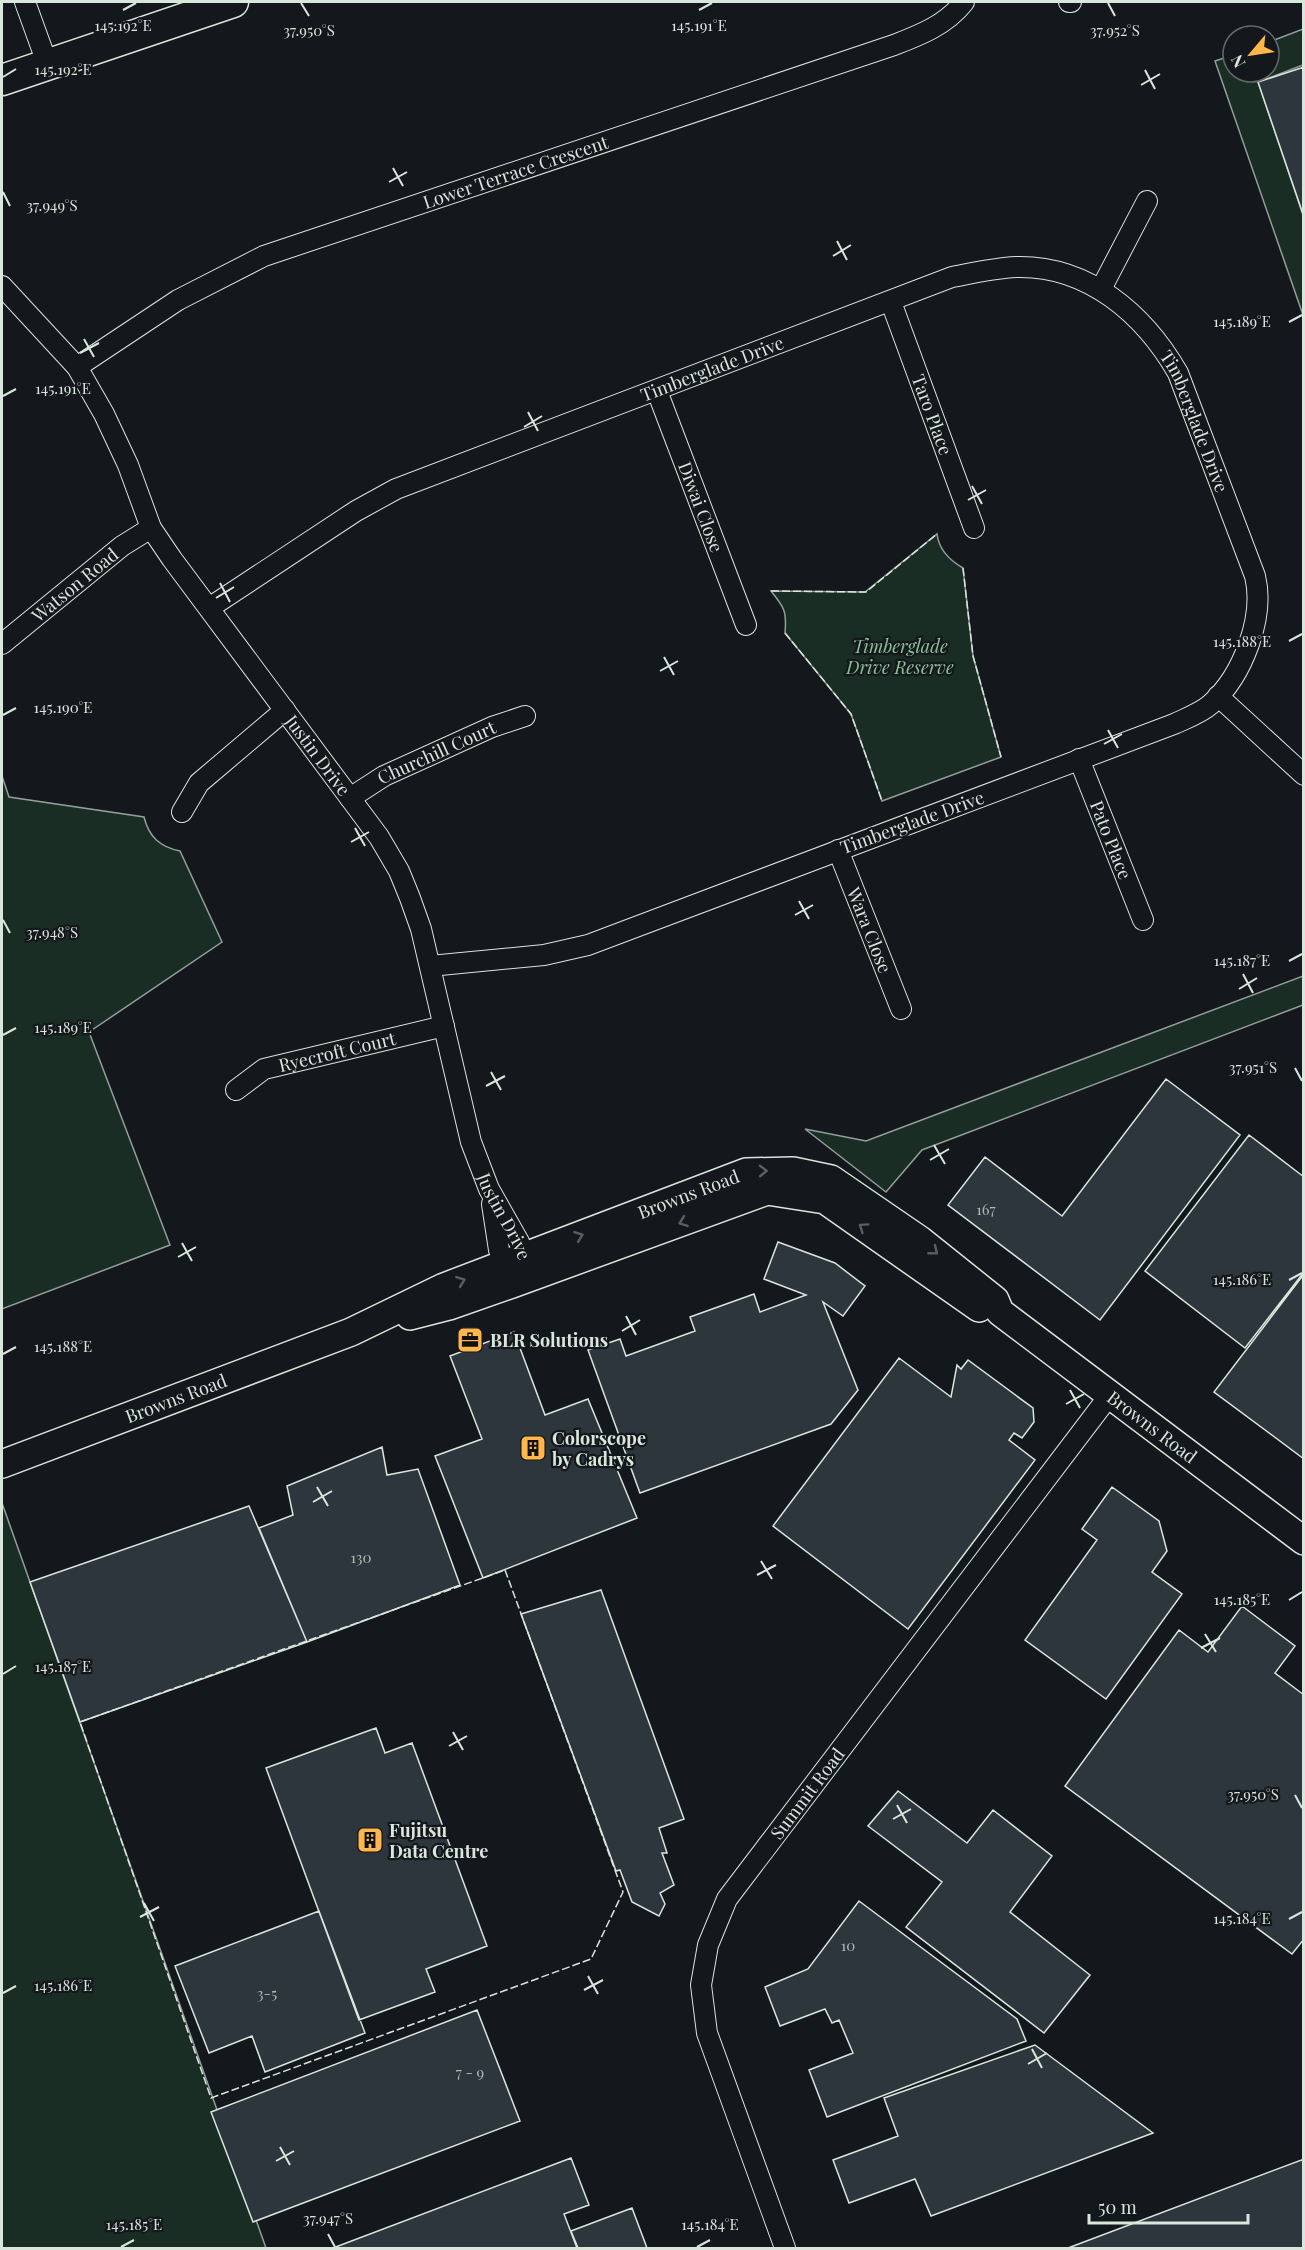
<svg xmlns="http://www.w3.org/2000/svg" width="1305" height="2250" viewBox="0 0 1305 2250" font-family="'Playfair Display',serif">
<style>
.green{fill:#1a2d24;stroke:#939e99;stroke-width:1.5}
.building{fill:#2c363c;stroke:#d8e6dc;stroke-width:1.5}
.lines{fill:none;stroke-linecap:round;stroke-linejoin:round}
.street-casing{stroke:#d8e6dc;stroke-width:22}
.secondary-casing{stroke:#d8e6dc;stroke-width:30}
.primary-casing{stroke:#d8e6dc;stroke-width:33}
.street{stroke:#14181c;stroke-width:20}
.secondary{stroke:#14181c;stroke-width:27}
.primary{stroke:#14181c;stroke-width:30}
.fence{stroke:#d8e6dc;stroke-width:1.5;stroke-dasharray:8 3;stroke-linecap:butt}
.oneway{stroke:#59605f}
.ticks{fill:none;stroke:#d8e6dc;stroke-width:2}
.labels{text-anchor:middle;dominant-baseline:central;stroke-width:4.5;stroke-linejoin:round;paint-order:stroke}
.number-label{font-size:15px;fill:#adbab4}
.street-label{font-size:18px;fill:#d8e6dc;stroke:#14181c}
.park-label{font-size:18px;font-style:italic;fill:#8ac095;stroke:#14181c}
.poi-label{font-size:18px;font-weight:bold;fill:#d8e6dc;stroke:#14181c;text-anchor:start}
.ticks-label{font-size:15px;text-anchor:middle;fill:#d8e6dc;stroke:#14181c;stroke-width:4.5;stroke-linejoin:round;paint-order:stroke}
</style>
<rect width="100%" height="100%" fill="#14181c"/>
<path class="green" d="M 1303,29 L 1303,65 L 1258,82 L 1303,215 L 1303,315 L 1215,61 L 1233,55 L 1233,72 L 1269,72 L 1269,42 Z
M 937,534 C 939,550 949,560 963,568 L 973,656 L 1001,757 L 882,801 L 851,714 L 785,633 C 787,611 784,607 771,591 L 865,592 Z
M 2,776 L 9,797 L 144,817 C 149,837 160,847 180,851 L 222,942 L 89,1032 L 170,1245 L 2,1309 Z
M 1303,976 L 1303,1005 L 922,1150 L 886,1192 L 805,1129 L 866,1141 Z
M 2,1503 L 266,2248 L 2,2248 Z"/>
<path class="building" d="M 1304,67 L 1304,217 L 1258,82 Z
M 1166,1079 L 1240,1135 L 1100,1320 L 948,1205 L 985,1157 L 1062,1216 Z
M 1249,1135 L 1304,1177 L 1304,1272 L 1245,1348 L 1145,1271 Z
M 778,1242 L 835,1263 L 865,1286 L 843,1316 L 823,1302 L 858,1390 L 831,1424 L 640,1493 L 588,1350 L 620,1339 L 626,1356 L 695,1331 L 690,1317 L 754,1294 L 760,1312 L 806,1295 L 764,1279 Z
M 1304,1274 L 1304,1459 L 1214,1392 Z
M 514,1332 L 545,1415 L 588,1399 L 637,1518 L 483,1578 L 435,1456 L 482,1439 L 450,1356 Z
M 899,1358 L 951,1397 L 957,1365 L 961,1369 L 968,1360 L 1033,1408 L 1034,1422 L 1022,1438 L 1014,1433 L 1009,1440 L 1035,1460 L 908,1629 L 773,1526 Z
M 382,1447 L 387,1475 L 418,1469 L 460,1585 L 307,1642 L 259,1528 L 293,1515 L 287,1486 Z
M 1112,1487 L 1159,1521 L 1167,1551 L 1152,1572 L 1182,1594 L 1106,1699 L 1025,1640 L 1097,1540 L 1082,1529 Z
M 249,1506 L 307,1642 L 80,1722 L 30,1582 Z
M 601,1590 L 684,1819 L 659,1828 L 667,1853 L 662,1853 L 674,1885 L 660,1893 L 665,1904 L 659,1916 L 632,1902 L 620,1870 L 616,1871 L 521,1614 Z
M 1242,1606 L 1295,1646 L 1275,1673 L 1304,1695 L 1304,1939 L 1292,1954 L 1065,1786 L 1179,1630 L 1208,1652 Z
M 376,1728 L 385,1753 L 412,1743 L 487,1946 L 426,1969 L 435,1992 L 359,2020 L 266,1768 Z
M 898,1791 L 967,1843 L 993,1810 L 1052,1856 L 1010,1912 L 1090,1975 L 1044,2033 L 906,1927 L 942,1882 L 868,1826 Z
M 859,1901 L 1017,2019 L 1026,2041 L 827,2117 L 809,2070 L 853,2053 L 839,2020 L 832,2023 L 825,2009 L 780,2026 L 765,1987 L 808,1969 Z
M 319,1911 L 365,2033 L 265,2072 L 252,2036 L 209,2053 L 175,1966 Z
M 477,2010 L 520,2121 L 253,2222 L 211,2112 Z
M 1035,2045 L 1153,2133 L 931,2216 L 915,2179 L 849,2203 L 833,2160 L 898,2136 L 884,2098 Z
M 571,2158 L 589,2205 L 564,2214 L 577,2248 L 333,2248 Z
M 1304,2159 L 1304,2248 L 1068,2248 Z
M 632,2208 L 647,2248 L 578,2248 L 571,2231 Z"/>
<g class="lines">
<g class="street-casing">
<g id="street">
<path d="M 25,2 L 47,63"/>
<path d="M 1069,2 L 1071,2"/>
<path id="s1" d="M 2,286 L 77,367 L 104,414 L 128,465 L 151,528 L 172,559 L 350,798 L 379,837 L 399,871 L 410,898 L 421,929 L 471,1142 L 489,1189 L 519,1242 L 529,1267"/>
<path d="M 1101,289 L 1147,201"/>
<path id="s2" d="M 891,302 L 974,528"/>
<path id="s3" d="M 77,367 L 178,300 L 264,256 L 894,45 C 920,35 946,25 964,2"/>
<path id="s4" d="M 657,391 L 746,625"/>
<path id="s5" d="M 209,608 L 356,511 L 396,489 L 952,277 C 973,273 995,268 1016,267 C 1088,265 1144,314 1178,373 L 1255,576 C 1265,617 1243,675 1211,704 C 1201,713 1187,718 1174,724 L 588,945 L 544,955 L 430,966"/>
<path id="s6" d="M 2,644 L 122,546 L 151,528"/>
<path d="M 1218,696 L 1304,775"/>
<path id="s7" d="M 1079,759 L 1143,920"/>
<path id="s8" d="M 350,798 L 384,776 L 492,727 L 525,716"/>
<path d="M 182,812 L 199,783 L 285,710"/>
<path id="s9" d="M 838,850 L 901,1009"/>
<path id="s10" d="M 236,1090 L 264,1069 L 444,1026"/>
<path d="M 492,1204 L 499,1250 L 508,1274"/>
<path id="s11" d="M 785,2248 L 707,2033 L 701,1985 L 708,1945 L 727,1899 L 1109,1396"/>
</g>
</g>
<g class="secondary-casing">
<g id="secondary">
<path d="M 410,1316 L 449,1306 L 512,1284 L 767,1191 L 825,1200 L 979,1308"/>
<path id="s12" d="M 2,1464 L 351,1332 L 444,1287 L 746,1172 L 793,1171 L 831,1179 L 920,1240 L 995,1300 L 1000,1312 L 1304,1541"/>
</g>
</g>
<g class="primary-casing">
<path id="primary" d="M 2,80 L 233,2"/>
</g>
<use href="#street" class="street"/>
<use href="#secondary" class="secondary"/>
<use href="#primary" class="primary"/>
<path class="fence" d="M 963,568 L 973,656 L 1001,757
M 771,591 L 866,592 L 937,534
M 785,633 L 851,714 L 882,801
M 505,1570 L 623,1892 L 591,1959 L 211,2098 L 80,1722 Z"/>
</g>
<defs><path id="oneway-chevron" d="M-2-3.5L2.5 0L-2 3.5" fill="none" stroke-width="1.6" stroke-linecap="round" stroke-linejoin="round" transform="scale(1.5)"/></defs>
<g class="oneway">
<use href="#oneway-chevron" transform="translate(763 1171) rotate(-1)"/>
<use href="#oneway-chevron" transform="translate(683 1222) rotate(160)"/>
<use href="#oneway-chevron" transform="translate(863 1227) rotate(-145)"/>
<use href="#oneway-chevron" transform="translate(579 1236) rotate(-21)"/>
<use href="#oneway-chevron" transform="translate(934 1251) rotate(39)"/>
<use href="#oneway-chevron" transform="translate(461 1281) rotate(-20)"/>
</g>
<path class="ticks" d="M 301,3 L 309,16M 1108,3 L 1115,16M 123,10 L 136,3M 699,10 L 712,3M 1145,70 L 1155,89M 3,77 L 16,69M 1141,85 L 1160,74M 393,168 L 403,186M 389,182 L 407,172M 3,192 L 10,206M 837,241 L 847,260M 833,256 L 851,245M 1289,322 L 1302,315M 84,339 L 94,357M 80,353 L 99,343M 3,396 L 16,389M 528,412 L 538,431M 524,427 L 542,416M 972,486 L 982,504M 968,500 L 986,490M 220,583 L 230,602M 216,598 L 234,587M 1289,641 L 1302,634M 664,657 L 674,675M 660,671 L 678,661M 3,715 L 16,708M 1108,730 L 1118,748M 1104,744 L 1122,734M 355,828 L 365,846M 351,842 L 369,832M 799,901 L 809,919M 795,915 L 813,905M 3,920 L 10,933M 1289,961 L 1302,954M 1243,974 L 1253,993M 1239,989 L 1257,978M 3,1035 L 16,1028M 1295,1068 L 1302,1081M 491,1072 L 501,1090M 486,1086 L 505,1076M 934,1145 L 945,1164M 930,1160 L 949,1149M 182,1243 L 192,1261M 178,1257 L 196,1247M 1289,1280 L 1302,1273M 626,1316 L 636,1335M 622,1331 L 640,1320M 3,1354 L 16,1347M 1070,1390 L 1080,1408M 1066,1404 L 1084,1394M 317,1487 L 328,1506M 313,1502 L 332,1491M 761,1561 L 772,1579M 757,1575 L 776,1565M 1289,1600 L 1302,1592M 1205,1634 L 1216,1652M 1201,1648 L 1220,1638M 3,1674 L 16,1666M 453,1732 L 463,1750M 449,1746 L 467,1736M 1295,1795 L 1302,1808M 897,1805 L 907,1823M 893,1819 L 911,1809M 144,1903 L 154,1921M 140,1917 L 159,1907M 1289,1919 L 1302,1912M 588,1976 L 598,1994M 584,1990 L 603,1980M 3,1993 L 16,1986M 1032,2049 L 1042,2068M 1028,2064 L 1047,2053M 280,2147 L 290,2165M 276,2161 L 294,2151M 328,2234 L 335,2247M 121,2247 L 134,2240M 697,2247 L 710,2240"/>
<defs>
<g id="office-square" transform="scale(1.35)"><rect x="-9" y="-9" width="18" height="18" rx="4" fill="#ffb74d" stroke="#14181c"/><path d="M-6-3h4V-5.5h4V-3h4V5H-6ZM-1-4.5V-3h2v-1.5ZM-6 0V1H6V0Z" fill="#111"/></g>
<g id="building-square" transform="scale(1.35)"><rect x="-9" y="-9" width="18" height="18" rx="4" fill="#ffb74d" stroke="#14181c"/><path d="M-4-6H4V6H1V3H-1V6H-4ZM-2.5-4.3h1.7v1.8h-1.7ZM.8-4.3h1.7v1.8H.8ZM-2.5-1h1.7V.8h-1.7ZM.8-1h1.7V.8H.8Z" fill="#111"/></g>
</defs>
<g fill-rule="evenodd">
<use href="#office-square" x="470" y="1340"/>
<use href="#building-square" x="533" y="1448"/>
<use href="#building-square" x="370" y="1840"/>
</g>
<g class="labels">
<g class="number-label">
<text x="986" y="1209">167</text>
<text x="361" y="1557">130</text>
<text x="848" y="1945">10</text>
<text x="267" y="1993">3-5</text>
<text x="470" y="2072">7 - 9</text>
</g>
<g class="street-label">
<text stroke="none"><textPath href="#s3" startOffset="483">Lower Terrace Crescent</textPath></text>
<text stroke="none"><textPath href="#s5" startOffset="560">Timberglade Drive</textPath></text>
<text stroke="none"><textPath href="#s2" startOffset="120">Taro Place</textPath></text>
<text stroke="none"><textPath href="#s5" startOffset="1136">Timberglade Drive</textPath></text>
<text stroke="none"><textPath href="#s4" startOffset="124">Diwai Close</textPath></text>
<text stroke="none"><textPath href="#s6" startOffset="94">Watson Road</textPath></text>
<text stroke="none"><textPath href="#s8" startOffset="98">Churchill Court</textPath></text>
<text stroke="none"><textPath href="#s1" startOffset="570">Justin Drive</textPath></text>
<text transform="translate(912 822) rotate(-20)">Timberglade Drive</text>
<text stroke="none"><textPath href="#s7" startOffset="87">Pato Place</textPath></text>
<text stroke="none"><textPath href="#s9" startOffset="86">Wara Close</textPath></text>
<text stroke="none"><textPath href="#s10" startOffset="110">Ryecroft Court</textPath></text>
<text stroke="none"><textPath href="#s12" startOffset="738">Browns Road</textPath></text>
<text stroke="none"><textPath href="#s1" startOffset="1074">Justin Drive</textPath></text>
<text stroke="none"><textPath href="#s12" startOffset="186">Browns Road</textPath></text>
<text stroke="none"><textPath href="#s12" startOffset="1293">Browns Road</textPath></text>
<text stroke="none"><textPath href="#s11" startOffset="500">Summit Road</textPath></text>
</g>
<g class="park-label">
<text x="900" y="646">Timberglade<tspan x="900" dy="21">Drive Reserve</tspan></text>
</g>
<g class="poi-label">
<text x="490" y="1340">BLR Solutions</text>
<text x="552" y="1438">Colorscope<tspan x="552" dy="21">by Cadrys</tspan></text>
<text x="389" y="1830">Fujitsu<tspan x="389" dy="21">Data Centre</tspan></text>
</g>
</g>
<g class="ticks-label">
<text x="123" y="31">145.192°E</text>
<text x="699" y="31">145.191°E</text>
<text x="309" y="36">37.950°S</text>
<text x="1115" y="36">37.952°S</text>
<text x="63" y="75">145.192°E</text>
<text x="52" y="211">37.949°S</text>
<text x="1242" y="327">145.189°E</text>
<text x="63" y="394">145.191°E</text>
<text x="1242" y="647">145.188°E</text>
<text x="63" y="713">145.190°E</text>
<text x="52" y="938">37.948°S</text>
<text x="1242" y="966">145.187°E</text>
<text x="63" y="1033">145.189°E</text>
<text x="1253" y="1073">37.951°S</text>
<text x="1242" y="1285">145.186°E</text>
<text x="63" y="1352">145.188°E</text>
<text x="1242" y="1605">145.185°E</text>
<text x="63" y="1672">145.187°E</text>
<text x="1253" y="1800">37.950°S</text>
<text x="1242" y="1924">145.184°E</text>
<text x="63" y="1991">145.186°E</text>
<text x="328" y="2224">37.947°S</text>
<text x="134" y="2230">145.185°E</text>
<text x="710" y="2230">145.184°E</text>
</g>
<rect width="1305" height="2250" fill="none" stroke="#d8e6dc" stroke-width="6"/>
<g transform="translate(1251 54) rotate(241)"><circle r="28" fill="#14181c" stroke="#626a69" stroke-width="1.5"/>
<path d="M0-4.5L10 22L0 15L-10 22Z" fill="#ffb74d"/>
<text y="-9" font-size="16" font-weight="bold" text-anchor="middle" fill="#d8e6dc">N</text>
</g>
<path d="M1089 2214v9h159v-9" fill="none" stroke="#d8e6dc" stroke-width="3"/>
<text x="1098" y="2214" font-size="18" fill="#d8e6dc" stroke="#14181c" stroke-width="4.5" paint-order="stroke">50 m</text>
</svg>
